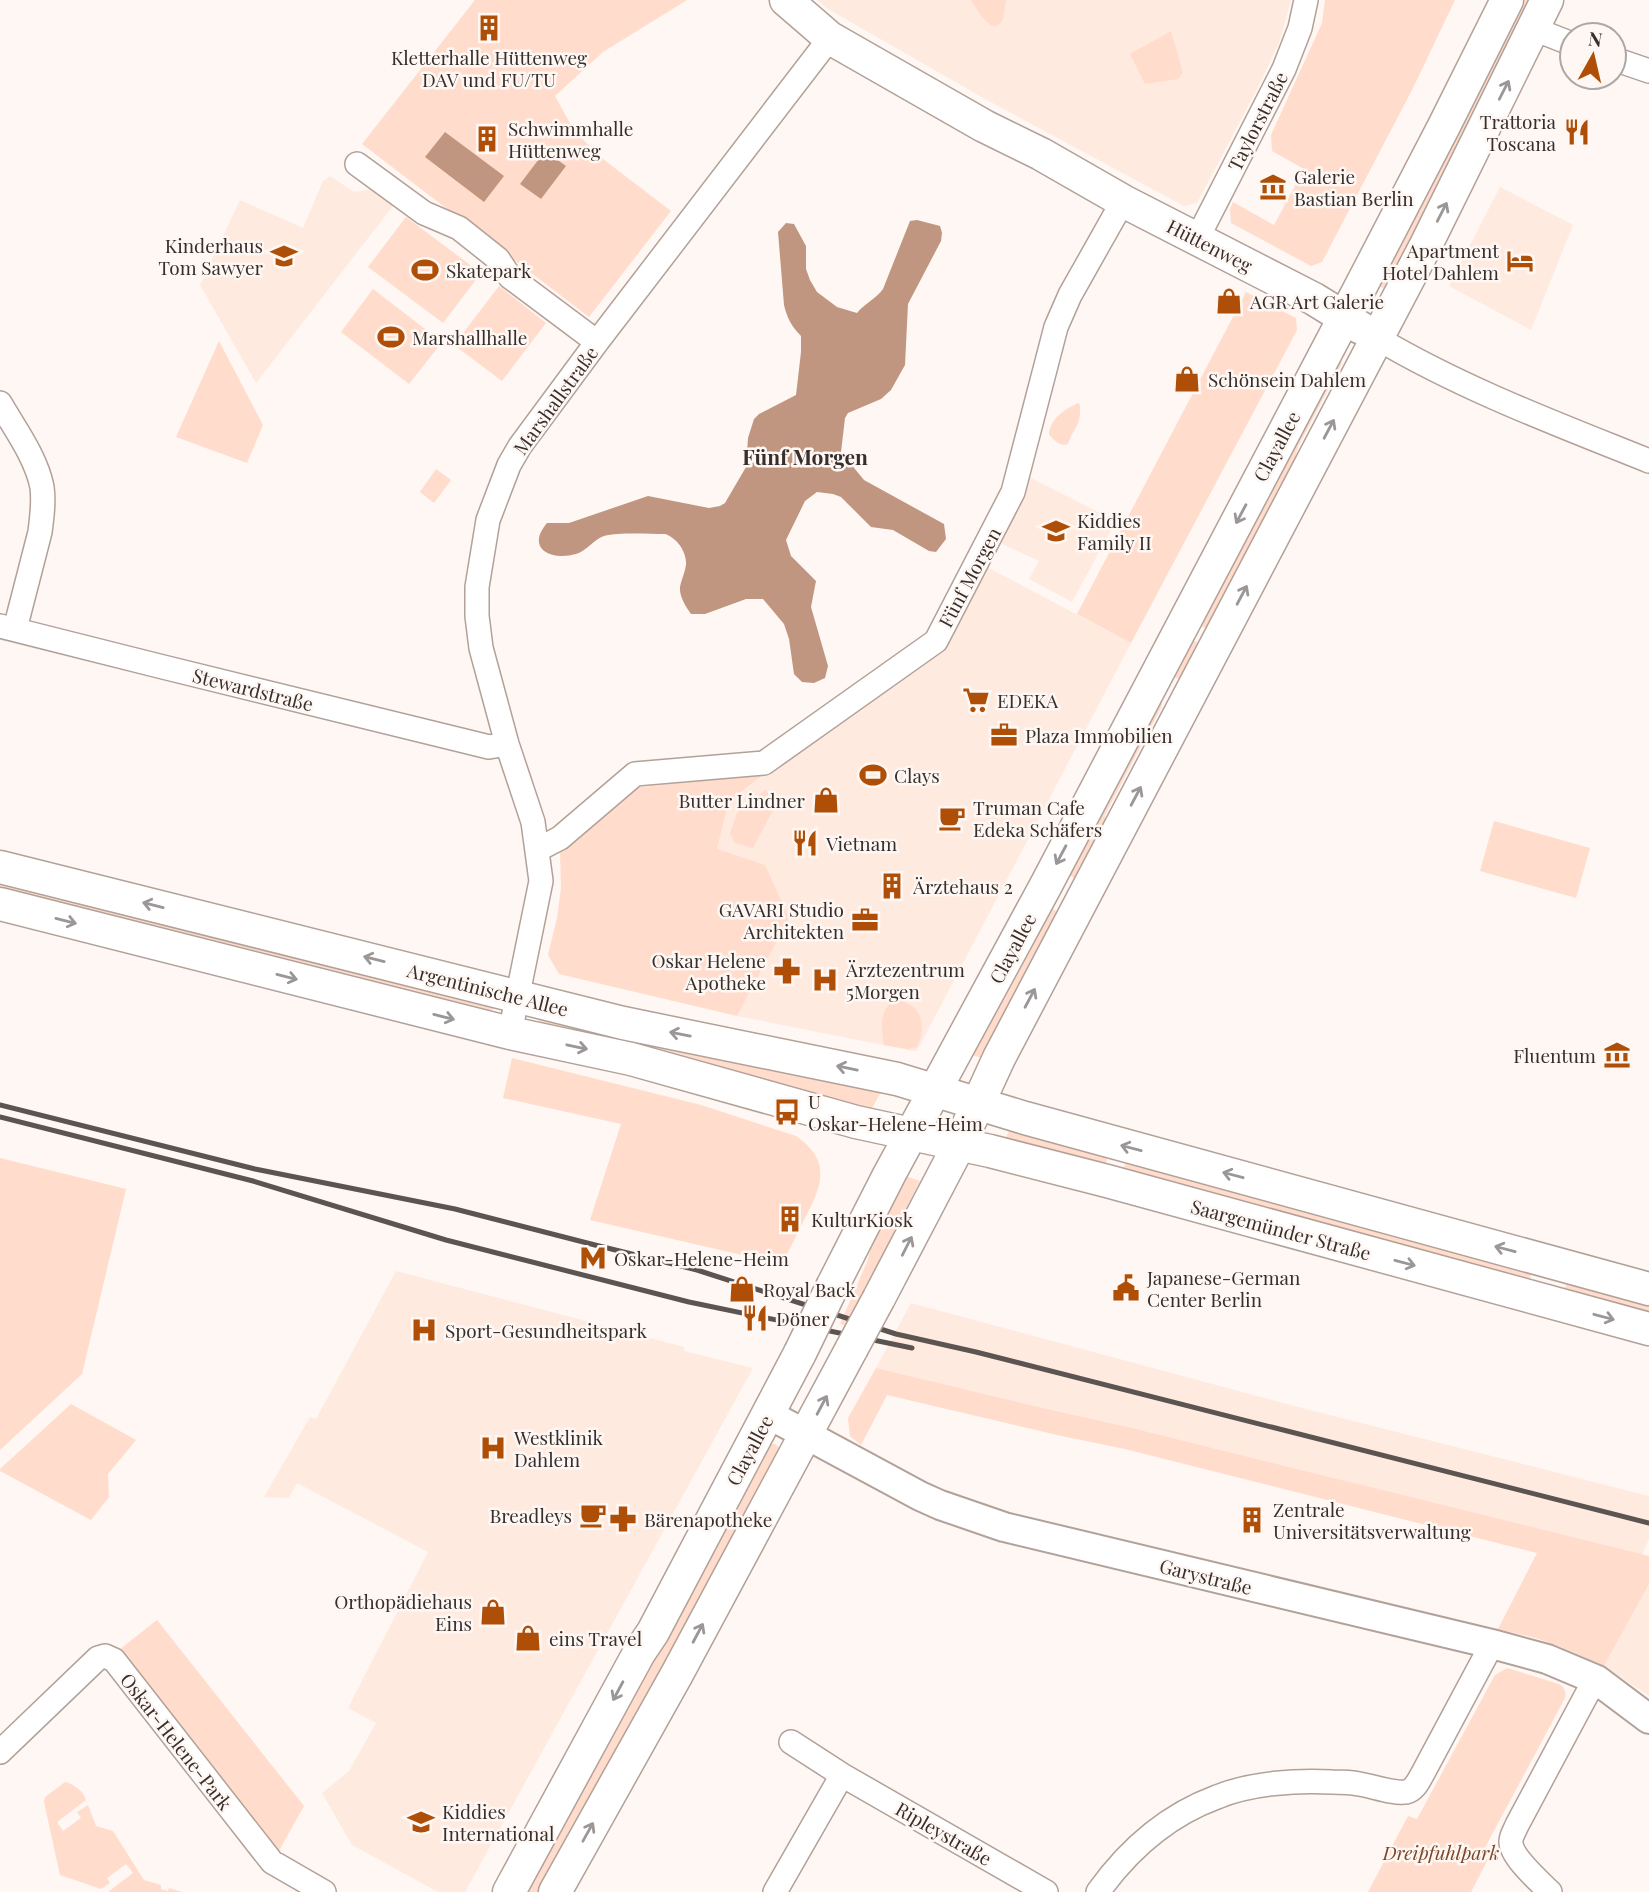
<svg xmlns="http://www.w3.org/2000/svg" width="1649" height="1892" viewBox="0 0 1649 1892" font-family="'Playfair Display',serif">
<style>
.built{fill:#ffeadf}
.green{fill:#ffdccb}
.water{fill:#c19680}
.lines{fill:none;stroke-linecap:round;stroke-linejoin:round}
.minor-casing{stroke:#b2a198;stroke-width:26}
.tertiary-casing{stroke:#b2a198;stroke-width:32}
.secondary-casing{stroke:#b2a198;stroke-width:35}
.minor{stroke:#fff;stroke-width:23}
.tertiary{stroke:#fff;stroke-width:28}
.secondary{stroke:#fff;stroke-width:32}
.rail{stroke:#5b5450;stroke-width:5}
.secondary-bridge-casing{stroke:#b2a198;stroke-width:35;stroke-linecap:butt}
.secondary-bridge{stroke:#fff;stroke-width:32}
.oneway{stroke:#9a9796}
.labels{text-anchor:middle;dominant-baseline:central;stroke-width:5;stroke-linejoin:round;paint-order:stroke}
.poi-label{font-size:19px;fill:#362f2c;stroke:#fef7f3;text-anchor:start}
.street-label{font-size:19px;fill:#362f2c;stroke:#fef7f3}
.park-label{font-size:19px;font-style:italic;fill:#7f4626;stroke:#fef7f3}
.neighbourhood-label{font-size:21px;font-weight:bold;fill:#362f2c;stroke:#fef7f3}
</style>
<rect width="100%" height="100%" fill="#fef7f3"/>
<path class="built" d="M 817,0 L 1291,0 L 1279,43 L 1257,89 L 1197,203 L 1184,206 L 985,99 L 828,9 Z
M 330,176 L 354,192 L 378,188 L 396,202 L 256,383 L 200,285 L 240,200 L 303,228 L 323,181 Z
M 1500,187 L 1573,225 L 1531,330 L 1449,286 Z
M 1027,476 L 1116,521 L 1072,602 L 1029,579 L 1039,561 L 996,541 Z
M 985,566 L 1131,643 L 919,1047 L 916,1051 L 913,1051 L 737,1016 L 788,918 L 717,849 L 729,801 L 943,646 Z
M 396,1271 L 684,1347 L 684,1351 L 753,1368 L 465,1892 L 438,1892 L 352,1845 L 322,1793 L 349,1771 L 376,1723 L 348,1708 L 428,1552 L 297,1483 L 289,1498 L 264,1497 L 310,1417 L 316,1419 Z
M 911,1303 L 1294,1406 L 1649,1496 L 1649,1539 L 1642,1555 L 1132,1428 L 1043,1408 L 876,1368 Z
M 1649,1584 L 1649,1696 L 1604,1666 Z"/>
<path class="green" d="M 475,0 L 687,0 L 603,52 L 555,96 L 573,129 L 599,156 L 671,211 L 589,317 L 362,144 Z
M 971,0 L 1006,0 C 1005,6 1005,12 1003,18 C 994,41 976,8 971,0 Z
M 1325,0 L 1455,0 L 1413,88 L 1322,262 L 1311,266 L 1231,223 L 1230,209 L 1233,202 L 1274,225 L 1304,169 L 1272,151 L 1271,135 L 1322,23 Z
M 1518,0 L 1536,0 L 1390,292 L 1373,283 Z
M 1171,31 L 1183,73 L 1178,79 L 1145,84 L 1130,54 Z
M 406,217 L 481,273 L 443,323 L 368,267 Z
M 499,286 L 546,323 L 502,381 L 454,345 Z
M 373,289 L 442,342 L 409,384 L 341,332 Z
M 1246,292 L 1296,318 L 1297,330 L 1131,643 L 1077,614 Z
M 219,341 L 263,425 L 247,463 L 176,437 Z
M 1334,359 L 1342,363 L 1298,447 L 1289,481 L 1211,631 L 1196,624 Z
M 1078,403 L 1080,405 C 1081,427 1074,426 1068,444 C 1061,447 1053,440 1049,434 C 1050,419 1065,409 1078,403 Z
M 436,469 L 451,480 L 434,503 L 420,492 Z
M 1188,638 L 1203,645 L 1184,682 L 1169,674 Z
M 1160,698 L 1162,706 L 1105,815 L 1105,821 L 1107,827 L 1080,881 L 1065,873 Z
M 765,774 L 729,801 L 717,849 L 765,865 L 789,918 L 737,1016 L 559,974 L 548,955 L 557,918 L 561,888 L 560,851 L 633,788 Z
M 765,790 L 778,801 L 753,848 L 735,843 L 730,833 L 737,813 Z
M 1494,821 L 1590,848 L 1576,898 L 1480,871 Z
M 0,878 L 494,1004 L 494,1008 L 489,1014 L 0,892 Z
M 1047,906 L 1062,914 L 985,1059 L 969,1054 Z
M 899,1000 C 922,1006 927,1026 917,1047 L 908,1049 L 884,1045 C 881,1028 878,1005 899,1000 Z
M 540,1018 L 883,1088 L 869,1114 L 540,1026 L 538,1022 Z
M 512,1058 L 701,1105 L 796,1136 C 832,1161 822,1185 805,1218 C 798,1233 790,1248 782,1264 L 590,1220 L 621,1124 L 503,1098 Z
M 1011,1127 L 1106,1156 L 1107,1160 L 1105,1166 L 1004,1141 Z
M 0,1158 L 126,1189 L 82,1374 L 0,1450 Z
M 1127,1162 L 1531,1271 L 1530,1280 L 1125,1173 L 1123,1168 Z
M 905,1176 L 920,1181 L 847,1326 L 840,1324 L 867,1262 L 875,1234 Z
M 1567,1281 L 1649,1301 L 1649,1317 L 1564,1291 Z
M 876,1368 L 1043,1408 L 1132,1428 L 1649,1556 L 1649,1584 L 1604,1666 L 1561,1647 L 1536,1638 L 1498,1629 L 1537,1553 L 1125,1449 L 1057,1435 L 887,1395 L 861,1445 L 850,1436 L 848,1418 Z
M 71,1404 L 136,1440 L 108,1474 L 109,1497 L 91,1520 L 0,1471 L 0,1469 Z
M 770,1444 L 775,1444 L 781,1449 L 739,1532 L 538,1892 L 525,1892 Z
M 157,1620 L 304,1806 L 276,1856 L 119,1650 Z
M 1507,1668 L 1559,1684 C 1565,1687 1566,1692 1565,1698 L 1481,1855 L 1488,1859 L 1471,1892 L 1368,1892 L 1408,1816 L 1417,1819 L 1495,1675 Z
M 65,1782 C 74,1784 84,1792 86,1800 L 57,1822 L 63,1831 L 81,1818 L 77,1812 L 88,1805 L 96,1826 L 113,1831 L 144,1880 L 161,1885 L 161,1889 L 168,1891 L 169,1888 L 182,1892 L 108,1892 L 133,1873 L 126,1864 L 107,1878 L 110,1883 L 101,1889 L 60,1875 L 44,1802 L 45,1797 Z"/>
<path class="water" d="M 445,132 L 504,176 L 484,202 L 425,157 Z
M 545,151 L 566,166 L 541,199 L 520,184 Z
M 917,220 L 940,226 L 942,233 L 941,241 L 908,304 L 905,365 L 891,390 L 881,399 L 848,413 L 845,418 L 841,452 L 864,480 L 944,524 L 946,539 L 936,552 L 929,551 L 893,530 L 871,527 L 841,497 L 833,494 L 817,492 L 805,501 L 786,540 L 791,556 L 816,581 L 811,607 L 828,666 L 825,678 L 814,683 L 802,682 L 794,674 L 789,639 L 784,624 L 763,599 L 746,599 L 705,614 L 691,614 C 686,607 679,596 680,587 C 681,580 685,573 686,565 C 687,552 677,538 665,534 C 648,534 620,532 604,536 C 594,539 587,551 576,554 C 552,561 525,549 547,523 L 569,523 L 648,496 L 709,508 L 720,506 L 725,503 L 746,467 L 748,438 L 754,419 L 759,414 L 796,395 L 801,352 L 801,336 C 792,327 787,318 784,305 L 778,232 L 786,223 L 794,224 L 806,246 L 806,269 L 810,280 L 817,292 L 837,307 L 857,313 C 865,303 876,299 883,289 L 910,221 Z"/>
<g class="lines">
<g class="minor-casing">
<path id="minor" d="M 1534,29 L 1572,44
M 1614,59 L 1649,71
M 357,164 L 424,213 L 459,228 L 498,259 L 510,277 L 597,342
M 1197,239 L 1284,69 L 1300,28 L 1306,0
M 1377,338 C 1463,389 1557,424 1649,461
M 0,403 C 15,429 36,457 42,487 C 44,502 42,517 40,532 L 15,629
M 0,626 L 159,666 L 489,747 L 507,744
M 537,850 L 560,838 L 635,774 L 764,763 L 936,641 L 1013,492 L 1056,327 L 1070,295 L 1123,201
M 510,1033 L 541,881 L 533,822 L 507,744 L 481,648 L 477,616 L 477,587 L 488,520 L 509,465 L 520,446 L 597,342 L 830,38
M 791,1742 L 842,1775 L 1046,1892
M 0,1752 L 98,1658 L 105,1656 L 114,1660 L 272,1862 L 324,1892
M 775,1892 L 842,1775
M 1098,1892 C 1128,1850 1168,1815 1217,1797 C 1251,1783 1297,1780 1332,1782 C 1341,1782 1350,1782 1359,1784 C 1372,1786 1394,1794 1406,1792 C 1415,1790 1419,1780 1423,1773 L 1492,1644
M 1550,1892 C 1540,1882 1510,1856 1511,1841 C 1511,1836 1515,1830 1517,1825 L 1587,1694 L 1597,1680"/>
</g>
<g class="tertiary-casing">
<path id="tertiary" d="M 768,1414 L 920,1496 L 940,1505 L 1004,1527 L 1492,1644 L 1547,1659 L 1597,1680 L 1649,1719"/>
</g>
<g class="secondary-casing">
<path id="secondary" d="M 786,0 L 830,38 L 984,126 L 1041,154 L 1123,201 L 1314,299 L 1361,328
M 0,867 L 623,1023 L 897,1079 L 1025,1118 L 1649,1289
M 0,904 L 510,1033 L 631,1059 L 856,1122 L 990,1151 L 1107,1181 L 1649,1329
M 833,1285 L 889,1175 L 1045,887 L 1361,286 L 1444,126 L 1507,0
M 879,1298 L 959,1145 L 999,1058 L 1425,247 L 1547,0
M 509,1892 L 639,1653 L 653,1632 L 800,1353
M 555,1892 L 677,1674 L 852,1348"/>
</g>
<use href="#minor" class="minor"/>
<use href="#tertiary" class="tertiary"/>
<use href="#secondary" class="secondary"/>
<path class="rail" d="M 0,1105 L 255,1169 L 455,1209 L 595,1245 L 697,1270 L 896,1334 L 976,1352 L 1649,1523
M 0,1117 L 253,1181 L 446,1240 L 689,1302 L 912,1348"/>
<g class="secondary-bridge-casing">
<path id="secondary-bridge" d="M 852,1348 L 879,1298
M 800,1353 L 833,1285"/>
</g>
<use href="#secondary-bridge" class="secondary-bridge"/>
</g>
<defs><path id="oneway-shaft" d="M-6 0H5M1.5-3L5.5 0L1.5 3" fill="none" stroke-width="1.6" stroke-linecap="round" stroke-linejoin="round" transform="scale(1.75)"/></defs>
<g class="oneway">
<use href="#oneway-shaft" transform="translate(1504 90) rotate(-63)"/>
<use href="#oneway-shaft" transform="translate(1442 212) rotate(-63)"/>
<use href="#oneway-shaft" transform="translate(1329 429) rotate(-62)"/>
<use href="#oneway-shaft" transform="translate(1241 514) rotate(118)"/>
<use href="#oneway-shaft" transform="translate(1242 595) rotate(-62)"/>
<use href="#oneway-shaft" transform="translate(1136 796) rotate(-62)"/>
<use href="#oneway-shaft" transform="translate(1061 855) rotate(118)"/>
<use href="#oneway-shaft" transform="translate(153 905) rotate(-166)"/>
<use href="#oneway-shaft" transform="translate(66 921) rotate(14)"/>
<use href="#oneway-shaft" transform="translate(374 959) rotate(-166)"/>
<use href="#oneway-shaft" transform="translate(287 977) rotate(14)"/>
<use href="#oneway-shaft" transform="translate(1030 998) rotate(-62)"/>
<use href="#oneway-shaft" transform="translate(444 1017) rotate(14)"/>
<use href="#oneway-shaft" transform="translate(680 1034) rotate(-169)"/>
<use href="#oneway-shaft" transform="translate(577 1047) rotate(12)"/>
<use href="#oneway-shaft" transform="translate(847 1068) rotate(-168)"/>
<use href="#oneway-shaft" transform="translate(1131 1148) rotate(-165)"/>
<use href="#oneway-shaft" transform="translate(1233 1175) rotate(-165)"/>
<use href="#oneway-shaft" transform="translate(907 1246) rotate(-63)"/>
<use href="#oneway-shaft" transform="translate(1505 1249) rotate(-165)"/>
<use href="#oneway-shaft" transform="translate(1405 1263) rotate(15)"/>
<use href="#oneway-shaft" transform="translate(1604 1317) rotate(15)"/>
<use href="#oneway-shaft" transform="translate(822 1405) rotate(-62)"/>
<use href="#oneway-shaft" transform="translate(698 1633) rotate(-62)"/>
<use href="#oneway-shaft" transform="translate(618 1691) rotate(118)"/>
<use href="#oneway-shaft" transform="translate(588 1832) rotate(-61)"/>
</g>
<defs>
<g id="building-bare" transform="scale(2.1)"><path d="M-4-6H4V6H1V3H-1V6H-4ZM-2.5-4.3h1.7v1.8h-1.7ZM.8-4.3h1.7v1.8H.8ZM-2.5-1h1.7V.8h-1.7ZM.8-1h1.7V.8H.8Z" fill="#af4f07" stroke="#fef7f3" stroke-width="2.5" paint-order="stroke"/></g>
<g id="restaurant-bare" transform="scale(2.1)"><path d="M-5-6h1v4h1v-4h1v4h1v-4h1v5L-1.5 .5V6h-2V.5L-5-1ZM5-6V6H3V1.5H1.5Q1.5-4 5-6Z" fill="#af4f07" stroke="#fef7f3" stroke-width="2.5" paint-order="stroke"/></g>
<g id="museum-bare" transform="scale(2.1)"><path d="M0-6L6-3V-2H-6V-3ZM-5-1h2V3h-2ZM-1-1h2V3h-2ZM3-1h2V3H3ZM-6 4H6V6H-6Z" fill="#af4f07" stroke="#fef7f3" stroke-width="2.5" paint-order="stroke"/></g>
<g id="school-bare" transform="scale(2.1)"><path d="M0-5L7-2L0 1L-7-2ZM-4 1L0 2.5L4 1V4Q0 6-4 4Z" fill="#af4f07" stroke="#fef7f3" stroke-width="2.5" paint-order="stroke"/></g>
<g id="hotel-bare" transform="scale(2.1)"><path d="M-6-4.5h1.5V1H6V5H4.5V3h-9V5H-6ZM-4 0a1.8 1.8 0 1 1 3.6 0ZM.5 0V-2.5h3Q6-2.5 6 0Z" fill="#af4f07" stroke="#fef7f3" stroke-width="2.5" paint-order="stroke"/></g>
<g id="stadium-bare" transform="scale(2.1)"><path d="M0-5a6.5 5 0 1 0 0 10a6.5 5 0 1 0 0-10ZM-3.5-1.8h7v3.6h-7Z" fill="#af4f07" stroke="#fef7f3" stroke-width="2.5" paint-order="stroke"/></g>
<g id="shop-bare" transform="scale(2.1)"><path d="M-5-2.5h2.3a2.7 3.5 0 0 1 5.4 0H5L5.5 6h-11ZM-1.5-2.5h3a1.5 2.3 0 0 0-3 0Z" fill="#af4f07" stroke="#fef7f3" stroke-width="2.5" paint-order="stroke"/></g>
<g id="supermarket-bare" transform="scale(2.1)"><path d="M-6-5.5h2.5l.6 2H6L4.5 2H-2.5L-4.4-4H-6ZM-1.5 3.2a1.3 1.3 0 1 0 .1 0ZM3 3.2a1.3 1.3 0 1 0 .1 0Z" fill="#af4f07" stroke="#fef7f3" stroke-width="2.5" paint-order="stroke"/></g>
<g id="office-bare" transform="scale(2.1)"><path d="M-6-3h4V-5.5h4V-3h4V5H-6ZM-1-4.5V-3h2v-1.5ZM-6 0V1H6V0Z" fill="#af4f07" stroke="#fef7f3" stroke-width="2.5" paint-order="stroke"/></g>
<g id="cafe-bare" transform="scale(2.1)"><path d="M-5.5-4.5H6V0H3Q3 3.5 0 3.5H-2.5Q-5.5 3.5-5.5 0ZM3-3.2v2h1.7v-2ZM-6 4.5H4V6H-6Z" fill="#af4f07" stroke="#fef7f3" stroke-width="2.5" paint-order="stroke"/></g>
<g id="pharmacy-bare" transform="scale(2.1)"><path d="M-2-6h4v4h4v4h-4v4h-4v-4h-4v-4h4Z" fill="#af4f07" stroke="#fef7f3" stroke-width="2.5" paint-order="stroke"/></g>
<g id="hospital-bare" transform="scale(2.1)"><path d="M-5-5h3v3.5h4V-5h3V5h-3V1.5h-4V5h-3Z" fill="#af4f07" stroke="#fef7f3" stroke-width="2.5" paint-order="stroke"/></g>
<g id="bus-bare" transform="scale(2.1)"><path d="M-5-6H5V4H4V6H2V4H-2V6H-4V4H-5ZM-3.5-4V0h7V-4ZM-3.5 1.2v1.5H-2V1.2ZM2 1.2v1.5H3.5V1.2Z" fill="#af4f07" stroke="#fef7f3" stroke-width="2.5" paint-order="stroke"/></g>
<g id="metro-bare" transform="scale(2.1)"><path d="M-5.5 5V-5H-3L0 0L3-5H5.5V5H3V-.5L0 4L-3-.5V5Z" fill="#af4f07" stroke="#fef7f3" stroke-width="2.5" paint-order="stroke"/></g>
<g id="civic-bare" transform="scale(2.1)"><path d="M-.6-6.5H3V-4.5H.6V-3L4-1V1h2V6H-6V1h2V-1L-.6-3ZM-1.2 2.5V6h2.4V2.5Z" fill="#af4f07" stroke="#fef7f3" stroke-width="2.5" paint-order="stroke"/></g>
</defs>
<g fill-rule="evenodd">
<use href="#building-bare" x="489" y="28"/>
<use href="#restaurant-bare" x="1577" y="132"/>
<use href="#building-bare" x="487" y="139"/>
<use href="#museum-bare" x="1273" y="187"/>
<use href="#school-bare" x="284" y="256"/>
<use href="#hotel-bare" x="1520" y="261"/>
<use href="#stadium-bare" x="425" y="270"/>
<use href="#shop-bare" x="1229" y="301"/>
<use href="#stadium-bare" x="391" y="337"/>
<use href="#shop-bare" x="1187" y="379"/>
<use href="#school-bare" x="1056" y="531"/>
<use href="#supermarket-bare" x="976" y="700"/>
<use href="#office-bare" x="1004" y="735"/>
<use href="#stadium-bare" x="873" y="775"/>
<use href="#shop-bare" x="826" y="800"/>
<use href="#cafe-bare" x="952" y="818"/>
<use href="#restaurant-bare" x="805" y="843"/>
<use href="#building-bare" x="892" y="886"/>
<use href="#office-bare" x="865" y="920"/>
<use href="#pharmacy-bare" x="787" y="971"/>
<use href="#hospital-bare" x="825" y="980"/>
<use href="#museum-bare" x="1617" y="1055"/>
<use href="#bus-bare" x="787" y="1112"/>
<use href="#building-bare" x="790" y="1219"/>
<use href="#metro-bare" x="593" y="1258"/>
<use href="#civic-bare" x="1126" y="1288"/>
<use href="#shop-bare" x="742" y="1289"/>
<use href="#restaurant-bare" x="755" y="1318"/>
<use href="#hospital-bare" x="424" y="1330"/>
<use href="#hospital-bare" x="493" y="1448"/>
<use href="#cafe-bare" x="593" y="1515"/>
<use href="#pharmacy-bare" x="623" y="1519"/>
<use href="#building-bare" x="1252" y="1520"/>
<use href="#shop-bare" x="493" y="1612"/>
<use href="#shop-bare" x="528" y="1638"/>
<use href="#school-bare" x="421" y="1822"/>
</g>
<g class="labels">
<g class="poi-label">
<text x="489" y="57" text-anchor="middle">Kletterhalle Hüttenweg<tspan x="489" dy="22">DAV und FU/TU</tspan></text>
<text x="1556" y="121" text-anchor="end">Trattoria<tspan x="1556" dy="22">Toscana</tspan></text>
<text x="508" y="128">Schwimmhalle<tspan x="508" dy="22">Hüttenweg</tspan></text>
<text x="1294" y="176">Galerie<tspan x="1294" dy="22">Bastian Berlin</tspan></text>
<text x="263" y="245" text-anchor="end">Kinderhaus<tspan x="263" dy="22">Tom Sawyer</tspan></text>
<text x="1499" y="250" text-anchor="end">Apartment<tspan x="1499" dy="22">Hotel Dahlem</tspan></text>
<text x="446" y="270">Skatepark</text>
<text x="1250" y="301">AGR Art Galerie</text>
<text x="412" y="337">Marshallhalle</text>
<text x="1208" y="379">Schönsein Dahlem</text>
<text x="1077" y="520">Kiddies<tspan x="1077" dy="22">Family II</tspan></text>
<text x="997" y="700">EDEKA</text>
<text x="1025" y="735">Plaza Immobilien</text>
<text x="894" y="775">Clays</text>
<text x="805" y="800" text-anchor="end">Butter Lindner</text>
<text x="973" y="807">Truman Cafe<tspan x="973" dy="22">Edeka Schäfers</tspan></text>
<text x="826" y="843">Vietnam</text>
<text x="913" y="886">Ärztehaus 2</text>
<text x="844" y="909" text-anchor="end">GAVARI Studio<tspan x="844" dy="22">Architekten</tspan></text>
<text x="766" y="960" text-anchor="end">Oskar Helene<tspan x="766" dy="22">Apotheke</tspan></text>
<text x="846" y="969">Ärztezentrum<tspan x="846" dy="22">5Morgen</tspan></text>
<text x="1596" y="1055" text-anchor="end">Fluentum</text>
<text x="808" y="1101">U<tspan x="808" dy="22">Oskar-Helene-Heim</tspan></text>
<text x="811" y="1219">KulturKiosk</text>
<text x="614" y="1258">Oskar-Helene-Heim</text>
<text x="1147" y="1277">Japanese-German<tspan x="1147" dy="22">Center Berlin</tspan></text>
<text x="763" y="1289">Royal Back</text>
<text x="776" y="1318">Döner</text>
<text x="445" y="1330">Sport-Gesundheitspark</text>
<text x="514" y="1437">Westklinik<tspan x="514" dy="22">Dahlem</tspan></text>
<text x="1273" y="1509">Zentrale<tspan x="1273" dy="22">Universitätsverwaltung</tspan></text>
<text x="572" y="1515" text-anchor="end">Breadleys</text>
<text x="644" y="1519">Bärenapotheke</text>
<text x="472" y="1601" text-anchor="end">Orthopädiehaus<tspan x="472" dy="22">Eins</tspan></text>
<text x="549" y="1638">eins Travel</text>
<text x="442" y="1811">Kiddies<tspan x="442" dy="22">International</tspan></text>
</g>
<g class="street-label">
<text transform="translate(1257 121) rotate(-63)">Taylorstraße</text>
<text transform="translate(1210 245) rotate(27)">Hüttenweg</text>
<text transform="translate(555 400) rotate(-54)">Marshallstraße</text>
<text transform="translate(1276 446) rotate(-62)">Clayallee</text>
<text transform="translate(969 577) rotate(-62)">Fünf Morgen</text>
<text transform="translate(253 689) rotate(14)">Stewardstraße</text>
<text transform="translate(1012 948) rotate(-62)">Clayallee</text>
<text transform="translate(488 989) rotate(14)">Argentinische Allee</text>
<text transform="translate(1281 1229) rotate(15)">Saargemünder Straße</text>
<text transform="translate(749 1450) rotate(-62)">Clayallee</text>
<text transform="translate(1206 1576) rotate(14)">Garystraße</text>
<text transform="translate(177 1741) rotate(52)">Oskar-Helene-Park</text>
<text transform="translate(944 1833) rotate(30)">Ripleystraße</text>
</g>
<g class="park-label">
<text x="1441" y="1852">Dreipfuhlpark</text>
</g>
<g class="neighbourhood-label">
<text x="805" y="456">Fünf Morgen</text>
</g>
</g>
<g transform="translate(1593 56) rotate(8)"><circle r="33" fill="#fef7f3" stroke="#aea7a3" stroke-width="2"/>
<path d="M0-5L12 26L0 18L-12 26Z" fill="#af4f07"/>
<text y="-10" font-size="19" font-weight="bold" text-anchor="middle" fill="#362f2c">N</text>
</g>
</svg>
